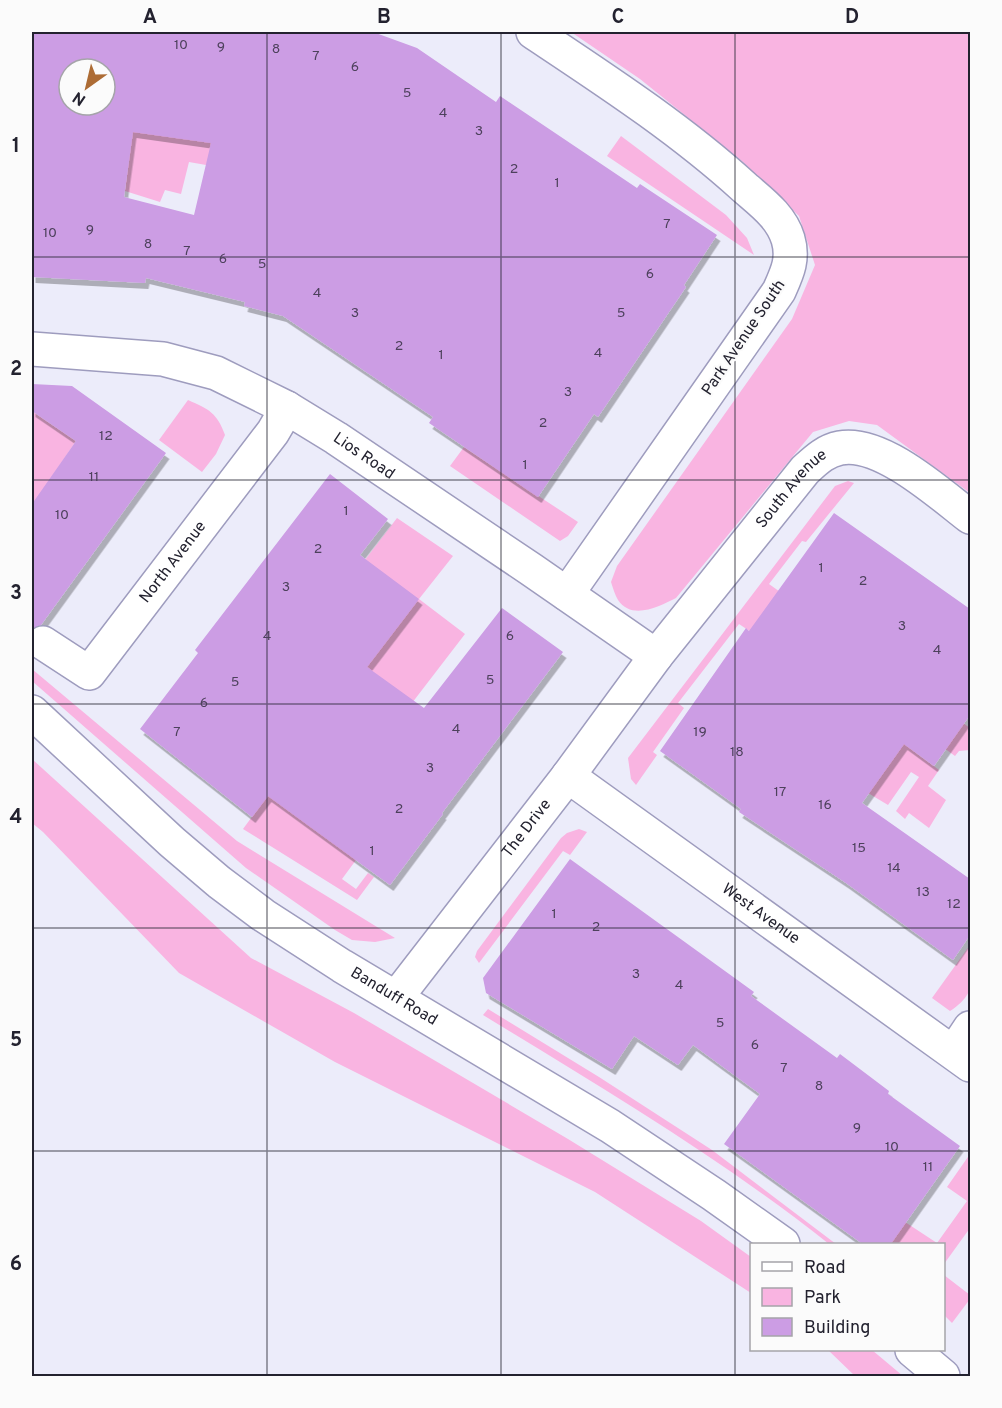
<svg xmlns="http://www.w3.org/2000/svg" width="1002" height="1408" viewBox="0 0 1002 1408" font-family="Overpass,sans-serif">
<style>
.green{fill:#f9b4e1}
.building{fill:#cc9de4;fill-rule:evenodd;filter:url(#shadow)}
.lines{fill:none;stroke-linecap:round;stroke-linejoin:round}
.street-casing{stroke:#9e9cbe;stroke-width:36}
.street{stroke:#fff;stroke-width:33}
.grid{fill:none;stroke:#23222f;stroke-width:1.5;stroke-opacity:0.55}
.labels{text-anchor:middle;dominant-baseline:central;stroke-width:4.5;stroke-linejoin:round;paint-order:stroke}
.number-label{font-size:14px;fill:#4d415c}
.street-label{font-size:16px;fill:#23222f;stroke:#fbfbfb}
.neatline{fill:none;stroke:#23222f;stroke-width:2}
.grid-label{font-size:20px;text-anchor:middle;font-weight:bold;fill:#23222f}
</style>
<defs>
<filter id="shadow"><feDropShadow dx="3.5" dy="6" stdDeviation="0" flood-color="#0004"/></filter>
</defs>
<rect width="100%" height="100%" fill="#ececfa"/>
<path class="green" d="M 571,32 L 970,32 L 970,493 L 877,425 L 849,421 L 813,432 L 676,598 C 660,606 632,621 618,600 C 615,595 613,588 611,582 L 617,566 L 792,319 L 815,265 L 799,216 L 743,162 L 640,79 Z
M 238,93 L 206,165 L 189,162 L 181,194 L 165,190 L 160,202 L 125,191 L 132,132 L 105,105 Z
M 621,136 L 726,215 L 747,238 L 754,255 L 607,156 Z
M 188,400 C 209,409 217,413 225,435 L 216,454 L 202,472 L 159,440 Z
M 32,411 L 76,441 L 32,506 Z
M 464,447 L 578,522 L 568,536 L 560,541 L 450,466 Z
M 848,481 L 854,483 L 806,542 L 802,541 L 769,584 L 970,728 L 970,750 L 959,751 L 955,756 L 937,743 L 906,745 L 939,770 L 928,786 L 946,800 L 929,828 L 909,813 L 905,819 L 896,811 L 919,777 L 911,772 L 888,805 L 868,793 L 751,632 L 739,624 L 678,703 L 684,708 L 653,752 L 657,755 L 636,785 L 631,779 L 628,758 L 835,486 Z
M 397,518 L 453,556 L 419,599 L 465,634 L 402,716 L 340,633 L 336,598 Z
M 32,669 L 237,841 L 395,938 L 375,942 L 352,940 L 335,930 L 246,868 L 32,681 Z
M 240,754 L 356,860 L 342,879 L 356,889 L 368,873 L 374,877 L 357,900 L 243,829 L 259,807 Z
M 32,759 L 251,958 L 354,1013 L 568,1139 L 701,1221 L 751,1257 L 751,1293 L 595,1192 L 335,1062 L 179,973 L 43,832 L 32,823 Z
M 579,829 L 587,832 L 570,855 L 563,851 L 479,963 L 475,957 L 477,951 L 561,838 L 567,833 Z
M 970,945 C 971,977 979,992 950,1011 L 932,998 Z
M 488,1009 L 599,1077 L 712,1150 L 836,1244 L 829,1244 C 721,1158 601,1087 483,1015 Z
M 970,1154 L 970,1228 L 944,1264 L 944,1244 L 890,1244 L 905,1222 L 937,1243 L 967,1201 L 947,1187 Z
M 944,1275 L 970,1295 L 970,1299 L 952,1323 L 944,1315 Z
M 828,1350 L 872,1350 L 903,1376 L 855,1376 Z"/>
<path class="building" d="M 32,32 L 373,32 L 417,48 L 496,102 L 500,96 L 637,188 L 640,184 L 717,235 L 684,285 L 686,287 L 598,417 L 594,414 L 538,497 L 429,423 L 433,417 L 283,316 L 244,306 L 245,302 L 146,278 L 145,283 L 32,277 ZM 69,69 L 105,69 L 105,105 L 69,105 ZM 133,132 L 211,143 L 194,215 L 124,197 Z
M 32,384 L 72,386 L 166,453 L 41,625 L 32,629 L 32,504 L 76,441 L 32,411 Z
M 330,474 L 388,519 L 360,555 L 419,599 L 367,667 L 424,708 L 502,608 L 563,652 L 442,813 L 443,814 L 390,885 L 268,796 L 252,817 L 140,729 L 198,653 L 195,650 Z
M 834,513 L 970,609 L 970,715 L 934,766 L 904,744 L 862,803 L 970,879 L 970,935 L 953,960 L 846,883 L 739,812 L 741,809 L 660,751 L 746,628 L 749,631 Z
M 570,859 L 754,992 L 751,996 L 837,1058 L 840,1054 L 889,1091 L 888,1094 L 960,1146 L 890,1245 L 864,1245 L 724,1144 L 760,1094 L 693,1045 L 678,1065 L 634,1036 L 612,1069 L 486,993 L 483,978 Z"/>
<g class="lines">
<g class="street-casing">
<g id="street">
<path d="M 533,32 C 605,80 679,128 744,187 C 761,202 781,216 788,239 C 794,259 787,273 779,291 L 567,594"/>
<path id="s1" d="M 32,349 L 163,359 L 216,373 L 287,408 L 336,438 L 532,570 L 656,656"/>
<path id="s2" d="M 43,643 L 89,673 L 273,432 L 287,408"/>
<path id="s3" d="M 32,712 L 172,842 L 219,882 L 263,915 L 342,966 L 610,1126 L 714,1195 L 783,1244"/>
<path id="s4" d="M 568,776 L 970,1065"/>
<path id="s5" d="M 396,998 L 568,776 L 656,656 L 805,470 C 816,460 825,451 840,448 C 881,440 940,494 970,517"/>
<path d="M 954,1052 L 970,1028"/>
<path d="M 912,1350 L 943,1376"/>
</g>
</g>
<use href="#street" class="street"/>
</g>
<path class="grid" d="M 267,32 L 267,1376M 501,32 L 501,1376M 735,32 L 735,1376M 32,257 L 970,257M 32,480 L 970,480M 32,704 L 970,704M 32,928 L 970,928M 32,1151 L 970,1151"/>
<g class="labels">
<g class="number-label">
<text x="181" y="45">10</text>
<text x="221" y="47">9</text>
<text x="276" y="49">8</text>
<text x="316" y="56">7</text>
<text x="355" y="67">6</text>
<text x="407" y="93">5</text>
<text x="443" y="113">4</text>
<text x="479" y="131">3</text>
<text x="514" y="169">2</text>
<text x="557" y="183">1</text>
<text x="667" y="224">7</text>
<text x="90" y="230">9</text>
<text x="50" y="233">10</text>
<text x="148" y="244">8</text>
<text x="187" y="251">7</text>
<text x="223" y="259">6</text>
<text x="262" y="264">5</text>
<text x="650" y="274">6</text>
<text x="317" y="293">4</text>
<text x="355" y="313">3</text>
<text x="621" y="313">5</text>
<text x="399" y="346">2</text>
<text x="598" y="353">4</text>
<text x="441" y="355">1</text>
<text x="568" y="392">3</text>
<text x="543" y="423">2</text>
<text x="106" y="436">12</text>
<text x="525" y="465">1</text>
<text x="94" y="477">11</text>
<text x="346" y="511">1</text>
<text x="62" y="515">10</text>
<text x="318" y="549">2</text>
<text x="821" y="568">1</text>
<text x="863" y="581">2</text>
<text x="286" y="587">3</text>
<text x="902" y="626">3</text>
<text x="267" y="636">4</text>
<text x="510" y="636">6</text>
<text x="937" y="650">4</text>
<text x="490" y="680">5</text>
<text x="235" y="682">5</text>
<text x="204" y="703">6</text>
<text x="456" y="729">4</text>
<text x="177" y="732">7</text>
<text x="700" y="732">19</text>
<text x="737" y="752">18</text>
<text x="430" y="768">3</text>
<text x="780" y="792">17</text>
<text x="825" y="805">16</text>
<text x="399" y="809">2</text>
<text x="859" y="848">15</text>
<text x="372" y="851">1</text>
<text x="894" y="868">14</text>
<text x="923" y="892">13</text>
<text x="954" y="904">12</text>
<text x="554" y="914">1</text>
<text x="596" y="927">2</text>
<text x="636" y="974">3</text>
<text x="679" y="985">4</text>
<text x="720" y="1023">5</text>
<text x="755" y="1045">6</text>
<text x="784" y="1068">7</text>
<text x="819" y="1086">8</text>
<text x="857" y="1128">9</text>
<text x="892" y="1147">10</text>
<text x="928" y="1167">11</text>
</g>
<g class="street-label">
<text transform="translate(744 338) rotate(-56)">Park Avenue South</text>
<text stroke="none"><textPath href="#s1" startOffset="356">Lios Road</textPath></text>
<text stroke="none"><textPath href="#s5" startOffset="645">South Avenue</textPath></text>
<text stroke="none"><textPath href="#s2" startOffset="194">North Avenue</textPath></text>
<text stroke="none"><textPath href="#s5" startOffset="214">The Drive</textPath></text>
<text stroke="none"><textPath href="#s4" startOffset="237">West Avenue</textPath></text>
<text stroke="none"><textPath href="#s3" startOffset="462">Banduff Road</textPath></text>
</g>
</g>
<rect width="1002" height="1408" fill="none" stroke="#fbfbfb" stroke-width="66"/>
<rect x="750" y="1243" width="195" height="108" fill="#fbfbfb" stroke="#a5a4a9" stroke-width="1.5"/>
<rect x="762" y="1262" width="30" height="9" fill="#ffffff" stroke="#a5a4a9" stroke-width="1.5"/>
<text x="804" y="1273" font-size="18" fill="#23222f">Road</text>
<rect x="762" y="1288" width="30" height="18" fill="#f9b4e1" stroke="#a5a4a9" stroke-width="1.5"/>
<text x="804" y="1303" font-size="18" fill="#23222f">Park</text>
<rect x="762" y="1318" width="30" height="18" fill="#cc9de4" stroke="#a5a4a9" stroke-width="1.5"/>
<text x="804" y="1333" font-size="18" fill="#23222f">Building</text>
<g transform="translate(87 87) rotate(214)"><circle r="28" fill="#fbfbfb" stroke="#a5a4a9" stroke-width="1.5"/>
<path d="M0-4.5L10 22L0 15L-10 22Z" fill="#ad6c35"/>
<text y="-9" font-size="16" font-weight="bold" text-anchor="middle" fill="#23222f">N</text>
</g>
<rect x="33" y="33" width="936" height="1342" class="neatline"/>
<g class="grid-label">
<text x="150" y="23">A</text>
<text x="384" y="23">B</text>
<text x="618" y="23">C</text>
<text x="852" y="23">D</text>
<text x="16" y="152">1</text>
<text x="16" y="375">2</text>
<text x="16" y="599">3</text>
<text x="16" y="823">4</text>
<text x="16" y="1046">5</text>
<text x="16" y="1270">6</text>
</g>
</svg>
